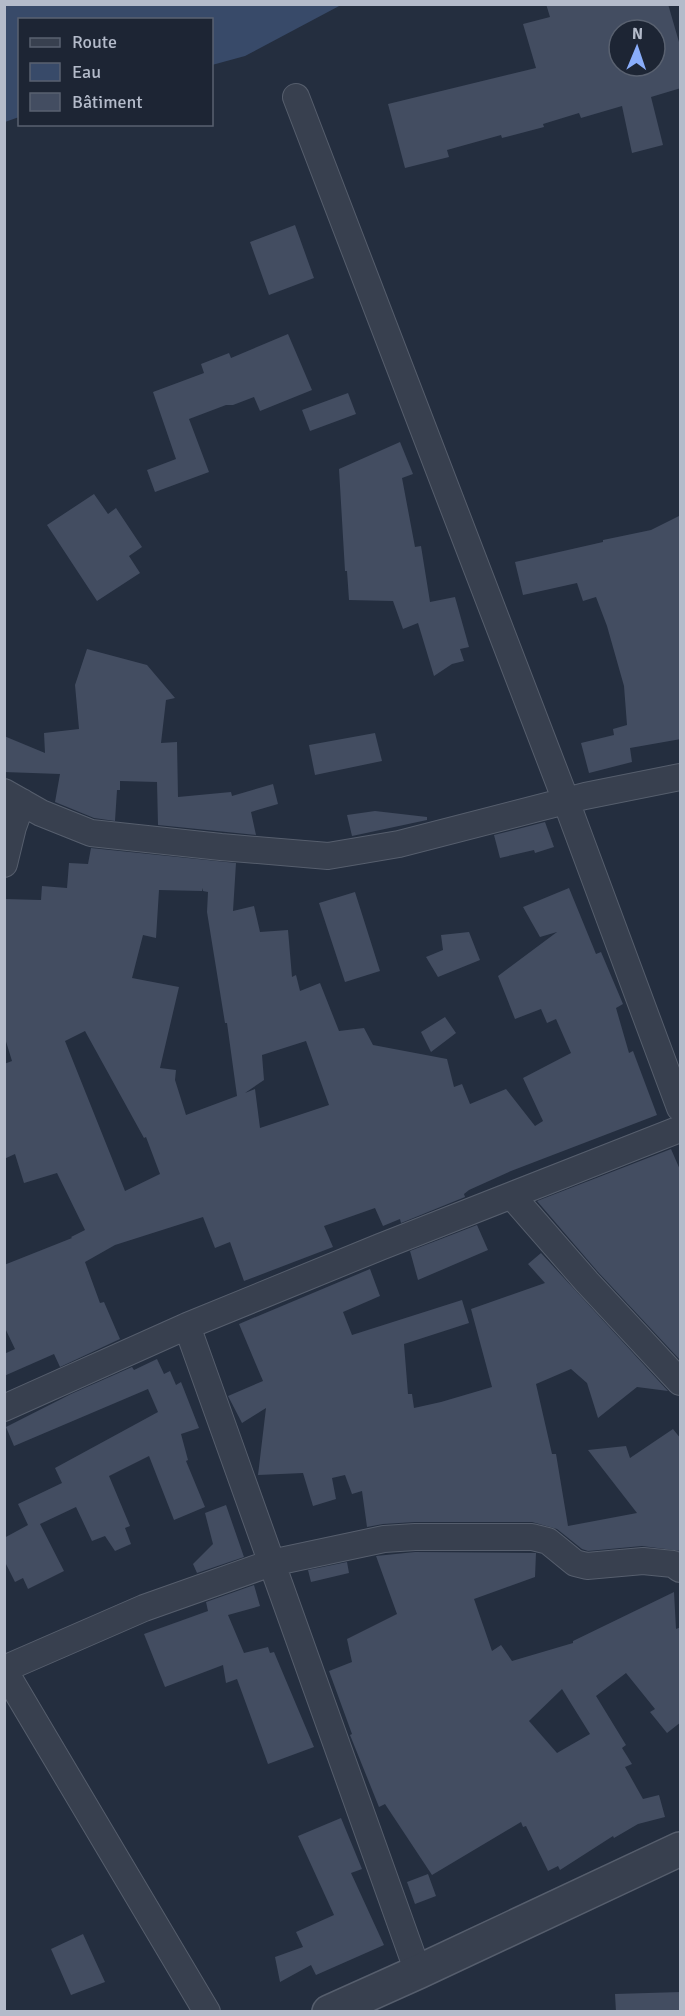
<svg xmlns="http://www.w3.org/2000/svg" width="685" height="2016" viewBox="0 0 685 2016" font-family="Signika,sans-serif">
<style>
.water{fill:#384a69}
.building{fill:#434d61;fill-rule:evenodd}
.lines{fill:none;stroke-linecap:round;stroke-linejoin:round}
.minor-casing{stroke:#565e6d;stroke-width:28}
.tertiary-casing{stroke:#565e6d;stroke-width:36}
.minor{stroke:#38404f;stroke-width:26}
.tertiary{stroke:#38404f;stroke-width:33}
</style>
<rect width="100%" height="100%" fill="#242e3f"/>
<path class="water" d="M 5,4 L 341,4 L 341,5 L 245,56 L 212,65 L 212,20 L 20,20 L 19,117 L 5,122 Z"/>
<path class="building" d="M 546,4 L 668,4 L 681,49 L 681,88 L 651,97 L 663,145 L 632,153 L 622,106 L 581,118 L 579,113 L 543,124 L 544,127 L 502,138 L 501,135 L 447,150 L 449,157 L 405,168 L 388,104 L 536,68 L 523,24 L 550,17 ZM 619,30 L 655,30 L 655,66 L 619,66 Z
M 295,225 L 314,278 L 269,295 L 250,242 Z
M 288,334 L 312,390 L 260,411 L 254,397 L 233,405 L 226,405 L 189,419 L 209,472 L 155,492 L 147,470 L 176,459 L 153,392 L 204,373 L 201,364 L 229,353 L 231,358 Z
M 348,393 L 356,414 L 310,431 L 302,410 Z
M 400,442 L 413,474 L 402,478 L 415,547 L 421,546 L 430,602 L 455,597 L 469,647 L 460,649 L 464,661 L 452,664 L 434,676 L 418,623 L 403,629 L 393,601 L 349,600 L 347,571 L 345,571 L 339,469 Z
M 94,494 L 108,514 L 116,508 L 142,547 L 129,556 L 140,573 L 97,601 L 47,525 Z
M 681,515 L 681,739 L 630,748 L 632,762 L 589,773 L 581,743 L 614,735 L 613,729 L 627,725 L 624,686 L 607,626 L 596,597 L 583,601 L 577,583 L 523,595 L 515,562 L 603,542 L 603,540 L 651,530 Z
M 87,649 L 147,665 L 175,698 L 166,700 L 161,743 L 177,742 L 178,797 L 231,792 L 232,796 L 273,784 L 278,804 L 251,812 L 256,835 L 158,825 L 157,782 L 120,781 L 120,790 L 117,790 L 115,821 L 94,818 L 55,802 L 60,774 L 4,772 L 4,736 L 45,753 L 44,733 L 79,729 L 75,685 Z
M 375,733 L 382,761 L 315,775 L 309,745 Z
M 375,811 L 427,817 L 427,820 L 352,836 L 347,815 Z
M 545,822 L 554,847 L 535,853 L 534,850 L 500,858 L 494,835 Z
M 91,848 L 236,863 L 233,911 L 254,906 L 260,932 L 288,930 L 292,977 L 296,975 L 300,991 L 320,983 L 339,1031 L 364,1028 L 373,1045 L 447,1059 L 454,1087 L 462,1084 L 470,1104 L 506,1089 L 535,1126 L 543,1121 L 523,1078 L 571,1053 L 556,1019 L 547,1023 L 541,1009 L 515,1019 L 498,976 L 557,932 L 540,937 L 523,907 L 569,888 L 596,954 L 601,952 L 623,1004 L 616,1008 L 629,1053 L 633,1051 L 657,1115 L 511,1171 L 469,1190 L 464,1194 L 465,1197 L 401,1223 L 400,1219 L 383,1226 L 375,1208 L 324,1226 L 333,1247 L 244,1281 L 230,1242 L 215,1248 L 203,1217 L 115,1245 L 85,1262 L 100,1303 L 104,1302 L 120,1339 L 60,1367 L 54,1354 L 4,1376 L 4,1354 L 15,1349 L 4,1326 L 4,1265 L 72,1238 L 71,1237 L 85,1230 L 57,1173 L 24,1183 L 15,1154 L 4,1159 L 4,1064 L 12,1061 L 4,1035 L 4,899 L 41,900 L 42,886 L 67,888 L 69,863 L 88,864 ZM 203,888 L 203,891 L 208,892 L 207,912 L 225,1023 L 227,1023 L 237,1096 L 186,1115 L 175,1080 L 176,1070 L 160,1068 L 179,987 L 132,978 L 143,935 L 156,938 L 159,890 L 202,891 ZM 85,1031 L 144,1138 L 146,1137 L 160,1174 L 125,1191 L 65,1041 ZM 306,1041 L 329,1105 L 260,1128 L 255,1089 L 245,1093 L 264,1080 L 262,1055 Z
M 355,892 L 380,971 L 345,982 L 319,903 Z
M 469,932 L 480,960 L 438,977 L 426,957 L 443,950 L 441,935 Z
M 445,1017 L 456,1033 L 431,1052 L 421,1032 Z
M 671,1149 L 681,1172 L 681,1361 L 598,1272 L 537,1201 Z
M 477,1225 L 488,1250 L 418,1280 L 410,1251 Z
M 541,1253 L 668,1391 L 637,1387 L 598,1418 L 587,1383 L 571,1369 L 536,1384 L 552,1454 L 556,1454 L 568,1526 L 637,1513 L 588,1450 L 626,1446 L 630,1458 L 673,1429 L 681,1439 L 681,1551 L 642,1546 L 588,1551 L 582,1549 L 557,1529 L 532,1522 L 415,1522 L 383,1524 L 367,1527 L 362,1491 L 352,1494 L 345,1475 L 332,1478 L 336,1499 L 313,1506 L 303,1473 L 258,1475 L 266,1408 L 242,1423 L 228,1396 L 263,1381 L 239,1324 L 370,1269 L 380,1296 L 343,1312 L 352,1335 L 462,1300 L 469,1323 L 404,1344 L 408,1394 L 412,1394 L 414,1408 L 441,1402 L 492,1387 L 471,1309 L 545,1283 L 528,1264 Z
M 157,1359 L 164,1374 L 170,1371 L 176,1385 L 181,1382 L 199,1428 L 181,1434 L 188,1460 L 186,1461 L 205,1507 L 174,1520 L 149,1456 L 109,1476 L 130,1526 L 125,1528 L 131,1544 L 115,1551 L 105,1536 L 92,1541 L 76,1507 L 40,1524 L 64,1571 L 28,1589 L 23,1578 L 15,1582 L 4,1560 L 4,1538 L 28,1525 L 18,1504 L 62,1483 L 55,1468 L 158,1412 L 148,1389 L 14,1446 L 6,1427 L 71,1394 L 132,1367 L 134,1370 Z
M 226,1505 L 244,1557 L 197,1573 L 193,1564 L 213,1544 L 205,1513 Z
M 415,1552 L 536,1553 L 535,1577 L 474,1599 L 492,1651 L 501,1645 L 512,1661 L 573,1643 L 573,1641 L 674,1592 L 676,1629 L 681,1627 L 681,1722 L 667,1733 L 650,1712 L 655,1709 L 626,1673 L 596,1696 L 626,1745 L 622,1748 L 632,1764 L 625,1767 L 643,1799 L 659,1795 L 665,1817 L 638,1824 L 614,1838 L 613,1836 L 560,1870 L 558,1866 L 548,1871 L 526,1826 L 523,1827 L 521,1822 L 432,1875 L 385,1804 L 379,1807 L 350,1735 L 352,1734 L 329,1671 L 352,1662 L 347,1639 L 397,1614 L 376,1556 ZM 562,1689 L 590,1734 L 557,1753 L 529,1721 Z
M 347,1562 L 349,1573 L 311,1582 L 308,1570 Z
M 254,1585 L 260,1606 L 228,1615 L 244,1653 L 268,1647 L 270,1653 L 274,1652 L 314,1747 L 268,1764 L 237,1679 L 226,1683 L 223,1665 L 165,1687 L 144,1634 L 208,1611 L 206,1602 Z
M 341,1818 L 362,1869 L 351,1873 L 384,1945 L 316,1975 L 311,1965 L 280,1982 L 275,1957 L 303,1947 L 296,1932 L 334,1915 L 298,1836 Z
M 428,1874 L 436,1896 L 415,1904 L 407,1882 Z
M 83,1934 L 105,1982 L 71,1995 L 51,1949 Z
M 681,1992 L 681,2012 L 616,2012 L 615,1994 Z"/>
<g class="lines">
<g class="minor-casing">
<path id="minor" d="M 296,97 L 566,801 L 680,1108
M 4,792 L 41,813 L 91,833 L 221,847 L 328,856 L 399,844 L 585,796 L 680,777
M 4,864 L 13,827 L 22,802
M 512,1196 L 587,1282 L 680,1382
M 187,1326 L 418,1972
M 4,1408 L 187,1326 L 380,1247 L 680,1129
M 4,1669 L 144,1608 L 271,1563 L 384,1539 L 415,1537 L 532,1537 L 548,1541 L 575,1563 L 587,1566 L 643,1561 L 673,1564 L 680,1569
M 4,1670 L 207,2012"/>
</g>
<g class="tertiary-casing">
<path id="tertiary" d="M 329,2012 L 418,1972 L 680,1849"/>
</g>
<use href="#minor" class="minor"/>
<use href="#tertiary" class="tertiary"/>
</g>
<rect width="685" height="2016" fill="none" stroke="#b4bbca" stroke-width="12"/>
<rect x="18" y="18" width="195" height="108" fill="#1d2534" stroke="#596170" stroke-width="1.5"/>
<rect x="30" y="38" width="30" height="9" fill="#38404f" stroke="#596170" stroke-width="1.5"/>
<text x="72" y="48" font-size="18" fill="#b4bbca">Route</text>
<rect x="30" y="63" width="30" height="18" fill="#384a69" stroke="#596170" stroke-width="1.5"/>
<text x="72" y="78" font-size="18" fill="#b4bbca">Eau</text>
<rect x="30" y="93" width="30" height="18" fill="#434d61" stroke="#596170" stroke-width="1.5"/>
<text x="72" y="108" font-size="18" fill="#b4bbca">Bâtiment</text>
<g transform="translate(637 48) rotate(2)"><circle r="28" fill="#1d2534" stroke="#596170" stroke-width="1.5"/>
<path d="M0-4.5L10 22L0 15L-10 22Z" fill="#89adfa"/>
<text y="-9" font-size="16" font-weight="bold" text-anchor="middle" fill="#b4bbca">N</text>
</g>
</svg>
